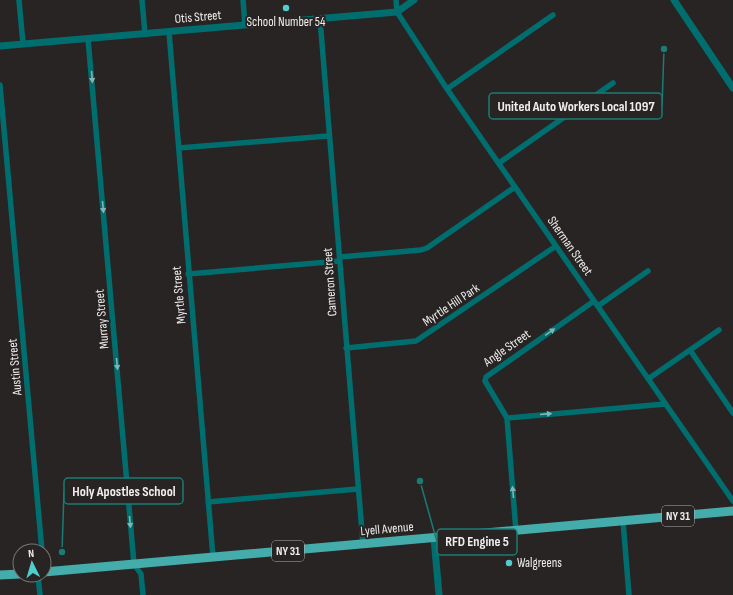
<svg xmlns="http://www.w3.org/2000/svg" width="733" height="595" viewBox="0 0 733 595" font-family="'Sofia Sans Condensed',sans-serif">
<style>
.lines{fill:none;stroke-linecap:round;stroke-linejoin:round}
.minor{stroke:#006e6e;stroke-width:5.5}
.tertiary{stroke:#006e6e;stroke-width:7}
.primary{stroke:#45acac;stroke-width:9}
.oneway{fill:#84b4b4}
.poi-dot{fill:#52cdcd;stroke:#272423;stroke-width:1.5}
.labels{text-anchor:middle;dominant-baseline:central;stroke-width:4;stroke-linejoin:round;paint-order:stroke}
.shield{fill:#272423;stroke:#b4b1b0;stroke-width:1}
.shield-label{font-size:12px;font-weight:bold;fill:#f0eeed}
.street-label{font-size:13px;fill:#f0eeed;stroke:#272423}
.poi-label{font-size:13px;fill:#f0eeed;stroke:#272423}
.leader{fill:none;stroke:#1a7c74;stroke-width:1.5}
.callout-dot{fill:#1a7c74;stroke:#272423;stroke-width:1.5}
.callout{fill:#272423;stroke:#1a7c74;stroke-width:1.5}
.callout-label{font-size:14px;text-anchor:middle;font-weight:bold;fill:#f0eeed}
</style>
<rect width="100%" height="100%" fill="#272423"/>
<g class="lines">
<path class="minor" d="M 19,0 L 23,44
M 142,0 L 145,34
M 243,0 L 245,25
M 396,0 L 397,12 L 447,89 L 733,501
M 320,19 L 363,544
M 169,32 L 213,557
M 88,39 L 134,564 L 141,574 L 143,595
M 0,85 L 42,551
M 447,89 L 553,15
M 179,148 L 328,136
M 499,163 L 613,83
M 340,257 L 421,250 L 427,248 L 515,187
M 188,274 L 340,261
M 598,306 L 648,271
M 346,348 L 416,341 L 556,246
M 690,350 L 733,413
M 648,379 L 719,330
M 507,418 L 665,404
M 208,502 L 358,489
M 623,521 L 629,595
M 516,531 L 507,418 L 485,381 L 486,377 L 594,301
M 38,575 L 40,595"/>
<path class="tertiary" d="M 674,0 L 733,88
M 0,46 L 397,12 L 414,0
M 434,538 L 439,595"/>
<path class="primary" d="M 44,572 L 733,511
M 0,575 L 20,574"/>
</g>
<defs><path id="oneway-solid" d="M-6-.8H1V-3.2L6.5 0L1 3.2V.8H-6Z"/></defs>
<g class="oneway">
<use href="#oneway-solid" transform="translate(92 77) rotate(85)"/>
<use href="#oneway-solid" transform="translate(103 207) rotate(85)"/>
<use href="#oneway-solid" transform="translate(550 332) rotate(-35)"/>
<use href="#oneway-solid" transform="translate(117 364) rotate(85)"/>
<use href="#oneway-solid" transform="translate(546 414) rotate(-5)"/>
<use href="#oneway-solid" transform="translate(513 492) rotate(-95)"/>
<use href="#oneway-solid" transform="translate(130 522) rotate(85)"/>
</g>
<g class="poi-dot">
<circle cx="286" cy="8" r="4"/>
<circle cx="509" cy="563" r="4"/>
</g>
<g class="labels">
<g class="shield">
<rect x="662" y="506" width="32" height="20" rx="3"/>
<rect x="272" y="541" width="32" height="20" rx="3"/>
</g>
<g class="shield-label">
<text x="678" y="516">NY 31</text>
<text x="288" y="551">NY 31</text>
</g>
<g class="street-label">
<text transform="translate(198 17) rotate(-5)">Otis Street</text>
<text transform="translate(570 246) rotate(55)">Sherman Street</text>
<text transform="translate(330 282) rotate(-94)">Cameron Street</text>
<text transform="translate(179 295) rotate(-95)">Myrtle Street</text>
<text transform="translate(451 305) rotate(-34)">Myrtle Hill Park</text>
<text transform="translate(102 319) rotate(-95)">Murray Street</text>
<text transform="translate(507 348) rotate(-35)">Angle Street</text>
<text transform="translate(15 367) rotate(-95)">Austin Street</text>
<text transform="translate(387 529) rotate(-5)">Lyell Avenue</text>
</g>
<g class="poi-label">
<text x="286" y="22">School Number 54</text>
<text x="517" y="563" text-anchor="start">Walgreens</text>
</g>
</g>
<path class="leader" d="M664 49L662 106M62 552L64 491M420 481L437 542"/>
<g class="callout-dot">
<circle cx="664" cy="49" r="4"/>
<circle cx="62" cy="552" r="4"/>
<circle cx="420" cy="481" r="4"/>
</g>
<g class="callout">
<rect x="489" y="93" width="173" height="26" rx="4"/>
<rect x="64" y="478" width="119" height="26" rx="4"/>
<rect x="437" y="529" width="80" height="26" rx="4"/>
</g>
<g class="callout-label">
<text x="576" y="111">United Auto Workers Local 1097</text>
<text x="124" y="496">Holy Apostles School</text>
<text x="477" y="546">RFD Engine 5</text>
</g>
<g transform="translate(32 563) rotate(355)"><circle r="19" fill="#272423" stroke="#777574"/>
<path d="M0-3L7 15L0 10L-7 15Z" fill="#52cdcd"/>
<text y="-6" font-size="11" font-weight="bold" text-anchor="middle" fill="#f0eeed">N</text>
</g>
</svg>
